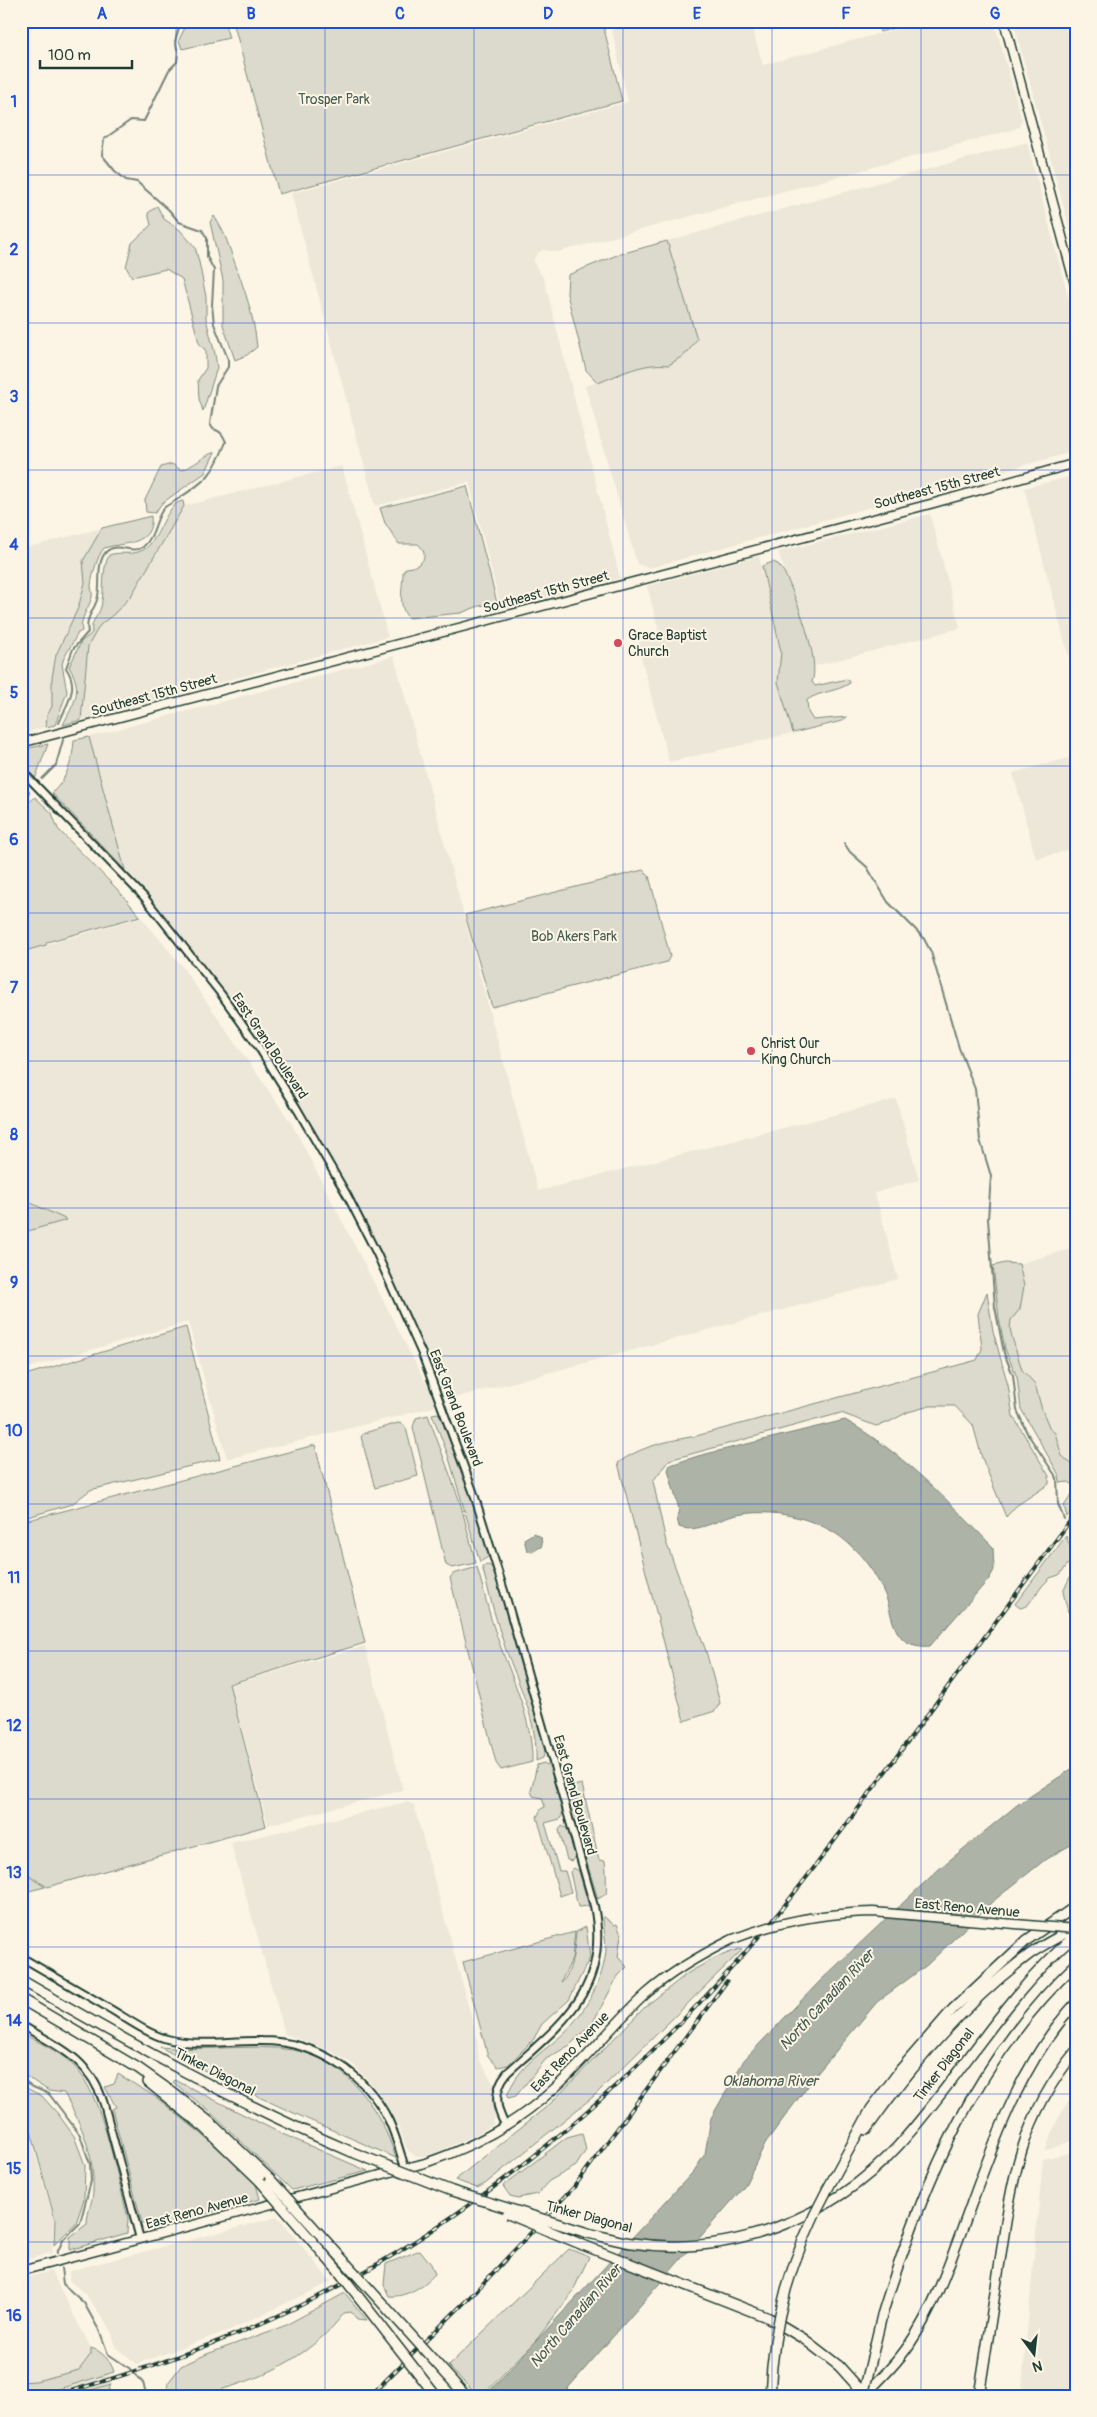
<svg xmlns="http://www.w3.org/2000/svg" width="1097" height="2417" viewBox="0 0 1097 2417" font-family="Pangolin,sans-serif">
<style>
.built{fill:#ece7d8}
.green{fill:#dcdacc;stroke:#7e8c80}
.water{fill:#aeb3a7;stroke:#758479}
.lines{fill:none;stroke-linecap:round;stroke-linejoin:round}
.stream{stroke:#758479;stroke-width:2}
.minor-casing{stroke:#1f3d34;stroke-width:10}
.major-casing{stroke:#1f3d34;stroke-width:11}
.highway-casing{stroke:#1f3d34;stroke-width:12}
.minor{stroke:#fcf5e5;stroke-width:6}
.major{stroke:#fcf5e5;stroke-width:8}
.highway{stroke:#fcf5e5;stroke-width:9}
.rail-casing{stroke:#1f3d34;stroke-width:4}
.rail{stroke:#fcf5e5;stroke-width:2;stroke-dasharray:5.5;stroke-linecap:butt}
.major-bridge-casing{stroke:#1f3d34;stroke-width:11;stroke-linecap:butt}
.highway-bridge-casing{stroke:#1f3d34;stroke-width:12;stroke-linecap:butt}
.major-bridge{stroke:#fcf5e5;stroke-width:8}
.highway-bridge{stroke:#fcf5e5;stroke-width:9}
.grid{fill:none;stroke:#1d4ed8;stroke-width:1;stroke-opacity:0.55}
.poi-dot{fill:#d1495b;stroke:#fcf5e5;stroke-width:2}
.labels{text-anchor:middle;dominant-baseline:central;stroke-width:4;stroke-linejoin:round;paint-order:stroke}
.park-label{font-size:14px;fill:#455c52;stroke:#fcf5e5}
.street-label{font-size:14px;fill:#1f3d34;stroke:#fcf5e5}
.poi-label{font-size:14px;fill:#1f3d34;stroke:#fcf5e5;text-anchor:start}
.water-label{font-size:15px;font-style:italic;fill:#435a51;stroke:#fcf5e5}
.neatline{fill:none;stroke:#1d4ed8;stroke-width:2}
.grid-label{font-size:16px;text-anchor:middle;font-weight:bold;fill:#1d4ed8}
</style>
<rect width="100%" height="100%" fill="#fcf5e5"/>
<filter id="ink" filterUnits="userSpaceOnUse"><feTurbulence type="fractalNoise" baseFrequency=".02" numOctaves="2"/><feDisplacementMap in="SourceGraphic" scale="10" xChannelSelector="R" yChannelSelector="G"/><feConvolveMatrix kernelMatrix="1 2 1 2 8 2 1 2 1" color-interpolation-filters="sRGB"/></filter>
<g filter="url(#ink)">
<path class="built" d="M 610,21 L 750,21 L 763,65 L 926,21 L 994,21 L 1022,120 L 1019,127 L 1012,130 L 558,252 L 543,250 L 538,253 L 534,259 L 534,264 L 544,279 L 620,578 L 501,609 L 469,482 L 375,506 L 291,193 L 628,102 Z
M 1013,21 L 1076,21 L 1076,252 Z
M 1027,142 L 1076,326 L 1076,451 L 649,568 L 637,564 L 585,386 L 640,367 L 655,363 L 669,365 L 696,339 L 667,241 Z
M 342,466 L 388,637 L 81,720 L 88,646 L 100,625 L 114,614 L 131,596 L 184,506 Z
M 1076,475 L 1076,684 L 1024,488 Z
M 930,514 L 960,628 L 815,666 L 804,625 L 778,552 Z
M 102,528 L 83,561 L 85,583 L 78,608 L 56,655 L 52,678 L 52,707 L 47,715 L 46,727 L 21,734 L 21,549 Z
M 759,556 L 781,652 L 778,682 L 793,733 L 669,762 L 637,643 L 660,636 L 647,586 Z
M 394,656 L 538,1191 L 896,1099 L 919,1180 L 875,1193 L 898,1279 L 447,1400 L 391,1273 L 344,1180 L 310,1121 L 260,1042 L 220,985 L 125,870 L 89,737 Z
M 1076,756 L 1076,848 L 1036,859 L 1013,773 Z
M 141,917 L 181,965 L 292,1124 L 436,1403 L 434,1407 L 227,1459 L 188,1322 L 21,1370 L 21,1233 L 67,1220 L 33,1204 L 21,1194 L 21,952 Z
M 1076,1247 L 1076,1468 L 1062,1456 L 1055,1433 L 1050,1429 L 1042,1410 L 1035,1384 L 1022,1370 L 1010,1328 L 1011,1320 L 1020,1309 L 1024,1286 L 1019,1264 Z
M 365,1646 L 403,1790 L 268,1825 L 230,1685 Z
M 407,1802 L 414,1805 L 477,2038 L 479,2059 L 493,2083 L 492,2099 L 495,2117 L 493,2124 L 481,2132 L 435,2153 L 422,2156 L 415,2156 L 407,2149 L 400,2130 L 377,2090 L 354,2065 L 329,2050 L 285,2034 L 231,1843 Z
M 1076,2088 L 1076,2139 L 1045,2151 L 1057,2121 Z
M 21,2101 L 54,2220 L 52,2253 L 21,2261 Z
M 1076,2151 L 1076,2396 L 1021,2396 L 1043,2159 Z
M 278,2217 L 331,2282 L 232,2329 L 137,2364 L 116,2347 L 111,2331 L 100,2314 L 86,2295 L 69,2280 L 69,2271 Z
M 51,2271 L 91,2348 L 91,2353 L 79,2370 L 36,2381 L 21,2382 L 21,2279 Z
M 108,2374 L 111,2384 L 70,2396 L 36,2396 Z"/>
<path class="green" d="M 188,21 L 224,21 L 229,38 L 182,49 L 179,40 Z
M 233,21 L 602,21 L 622,101 L 279,194 Z
M 877,21 L 916,21 L 880,32 Z
M 157,206 L 164,219 L 180,230 L 195,247 L 199,262 L 206,297 L 206,319 L 215,354 L 217,368 L 203,411 L 199,399 L 198,380 L 206,368 L 206,351 L 199,343 L 182,279 L 166,269 L 132,277 L 126,267 L 132,243 L 151,225 L 148,213 Z
M 214,216 C 224,231 227,241 233,258 C 244,288 254,315 257,347 L 247,355 L 235,360 L 223,325 L 223,280 L 210,222 Z
M 667,241 L 697,339 L 687,353 L 669,365 C 643,362 621,374 598,383 L 586,370 L 567,294 L 568,275 L 617,255 Z
M 215,452 L 205,473 L 162,503 L 155,513 L 146,512 L 145,500 L 161,467 L 172,464 L 181,470 C 195,466 202,456 215,452 Z
M 467,486 L 497,603 L 479,606 L 461,613 L 409,618 C 397,608 403,586 403,572 L 406,568 C 420,567 432,557 418,544 L 399,544 L 385,523 L 380,508 Z
M 183,501 L 184,506 L 131,596 L 114,614 L 100,625 L 88,646 L 81,720 L 63,725 C 74,702 84,691 69,667 L 81,642 L 92,633 C 90,621 98,617 101,607 C 105,590 101,571 109,555 C 120,551 132,556 143,550 C 161,540 165,503 183,501 Z
M 151,516 C 154,546 124,542 104,548 C 97,557 93,573 91,585 C 91,589 93,593 92,597 C 89,608 79,619 82,631 L 78,633 L 64,658 L 62,664 L 67,692 L 55,725 L 46,727 L 47,715 L 52,707 L 52,678 L 56,655 L 78,608 L 85,583 L 83,561 L 102,528 Z
M 773,562 L 778,564 L 784,572 C 795,595 821,660 812,682 L 815,686 L 847,679 L 850,683 C 837,692 820,691 807,700 L 808,712 L 813,720 L 847,717 L 842,721 L 793,733 L 778,682 L 781,652 L 762,566 Z
M 89,737 L 125,870 L 52,793 C 67,779 73,760 74,740 Z
M 48,744 L 35,779 L 22,767 L 21,757 L 25,749 Z
M 35,797 L 52,813 L 58,829 L 118,890 L 140,916 L 47,942 L 46,945 L 21,952 L 21,897 L 24,875 L 21,857 L 21,809 Z
M 643,870 L 649,876 L 670,956 L 667,962 L 492,1007 L 465,915 Z
M 21,1194 L 33,1204 L 67,1220 L 21,1233 Z
M 1005,1263 L 1019,1264 L 1024,1286 L 1020,1309 L 1011,1320 L 1010,1328 L 1012,1337 L 1022,1370 L 1035,1384 L 1042,1410 L 1050,1429 L 1055,1433 L 1062,1456 L 1076,1468 L 1076,1487 L 1069,1482 L 1060,1483 L 1059,1475 L 1021,1409 L 1017,1377 L 1005,1349 L 999,1318 L 993,1266 Z
M 987,1292 L 993,1331 L 1008,1385 L 1013,1416 L 1049,1476 L 1049,1484 L 1016,1506 L 1006,1517 L 982,1458 L 973,1425 L 955,1406 L 930,1406 L 908,1412 L 887,1423 L 876,1426 L 841,1413 L 669,1460 L 653,1481 L 666,1542 L 706,1651 L 720,1703 L 715,1711 L 684,1721 L 618,1463 C 641,1446 668,1441 696,1436 L 977,1360 L 982,1349 L 978,1314 Z
M 186,1327 L 220,1459 L 90,1490 L 72,1504 L 21,1519 L 22,1376 Z
M 438,1413 L 442,1417 L 462,1469 L 489,1552 L 488,1557 L 480,1562 L 448,1455 L 432,1414 Z
M 428,1415 L 460,1502 L 476,1563 L 452,1568 L 446,1565 L 413,1427 L 416,1418 Z
M 398,1423 L 403,1424 L 406,1428 L 418,1476 L 375,1488 L 361,1437 L 364,1433 Z
M 315,1445 L 365,1643 L 229,1684 L 266,1826 L 47,1887 L 21,1869 L 21,1522 Z
M 1076,1488 L 1076,1505 L 1067,1517 L 1064,1506 Z
M 1066,1536 L 1074,1557 L 1059,1575 L 1050,1578 L 1043,1585 L 1027,1606 L 1020,1608 L 1015,1604 Z
M 1076,1564 L 1076,1615 L 1068,1612 L 1063,1592 Z
M 489,1565 L 494,1570 L 545,1750 L 543,1758 L 536,1761 C 538,1722 518,1683 505,1647 C 496,1621 489,1593 482,1566 Z
M 477,1567 C 484,1591 489,1615 497,1637 C 511,1676 533,1720 532,1762 L 501,1770 L 496,1763 L 450,1578 L 453,1574 Z
M 544,1763 L 550,1767 L 563,1813 L 560,1819 L 545,1823 L 559,1871 L 565,1871 L 571,1892 L 560,1896 L 537,1817 L 541,1809 L 545,1807 L 542,1798 L 533,1796 L 531,1791 L 537,1765 Z
M 582,1784 L 599,1860 L 605,1861 C 606,1866 607,1889 606,1894 L 598,1899 L 564,1788 Z
M 562,1826 L 568,1829 L 575,1856 L 572,1861 L 567,1860 L 559,1830 Z
M 574,1868 L 579,1871 L 589,1906 L 578,1907 L 570,1872 Z
M 21,1871 L 45,1887 L 21,1893 Z
M 603,1916 L 614,1925 L 617,1924 L 621,1935 L 618,1957 L 627,1967 L 618,1976 L 593,2022 L 570,2045 L 546,2059 L 516,2096 L 508,2098 L 507,2096 C 519,2064 542,2054 565,2032 C 585,2012 604,1979 606,1950 C 606,1939 603,1927 603,1916 Z
M 586,1927 L 590,1957 L 569,2000 L 542,2024 L 533,2040 L 508,2065 L 498,2067 L 488,2056 L 463,1962 L 575,1932 L 572,1959 L 561,1982 C 572,1976 575,1944 576,1932 Z
M 739,1949 L 742,1950 L 594,2096 L 485,2184 L 477,2188 L 455,2180 L 550,2104 L 646,2006 L 688,1973 L 715,1958 Z
M 21,2033 C 38,2042 59,2051 73,2065 C 102,2092 117,2177 128,2218 L 127,2233 L 70,2250 L 70,2237 L 87,2224 C 87,2213 92,2203 93,2193 C 95,2154 82,2126 64,2093 L 49,2091 L 21,2073 Z
M 160,2047 C 204,2052 249,2043 293,2050 C 347,2059 381,2110 396,2158 C 316,2123 236,2089 160,2047 Z
M 118,2074 L 157,2098 L 209,2140 L 256,2184 L 260,2199 L 156,2227 L 149,2227 L 142,2223 L 112,2109 L 116,2107 L 105,2087 L 114,2084 Z
M 175,2080 L 280,2133 L 368,2171 L 292,2190 L 210,2112 L 173,2082 Z
M 21,2085 L 42,2096 L 58,2114 L 74,2136 L 85,2165 L 84,2199 L 76,2223 L 54,2245 L 55,2220 L 21,2094 Z
M 582,2133 L 586,2150 L 576,2166 L 549,2181 L 537,2194 L 518,2198 L 510,2196 L 503,2186 L 567,2137 Z
M 569,2249 L 589,2257 L 572,2293 L 537,2339 L 482,2396 L 478,2396 L 448,2366 Z
M 420,2250 L 431,2264 L 435,2274 C 424,2286 405,2298 389,2296 L 384,2285 L 386,2264 Z
M 345,2293 L 367,2320 L 357,2319 L 351,2312 L 344,2313 C 315,2352 269,2376 223,2389 L 218,2396 L 166,2396 L 168,2383 L 181,2366 L 207,2354 L 284,2326 Z
M 91,2348 C 102,2351 111,2361 114,2372 L 36,2396 L 21,2396 L 21,2382 L 36,2381 L 79,2370 L 91,2354 Z
M 111,2384 L 107,2396 L 70,2396 Z"/>
<path class="water" d="M 845,1420 C 902,1452 948,1501 993,1547 L 994,1570 L 989,1579 L 930,1646 C 921,1647 908,1645 902,1638 C 891,1627 891,1609 885,1595 C 876,1573 861,1553 842,1538 C 814,1517 771,1508 737,1515 C 718,1519 697,1534 679,1527 L 677,1518 L 679,1509 L 668,1470 L 670,1465 L 698,1456 Z
M 534,1533 L 541,1537 L 542,1546 L 532,1552 L 527,1551 L 524,1539 Z
M 1076,1766 L 1076,1842 L 1046,1859 L 992,1902 L 927,1965 L 877,2002 L 815,2076 L 766,2142 L 744,2187 L 561,2396 L 485,2396 L 694,2171 L 705,2154 L 711,2118 L 744,2060 L 820,1981 L 940,1868 L 1017,1805 Z"/>
<g class="lines">
<path class="stream" d="M 59,723 C 67,703 80,688 66,668 L 73,649 L 88,632 C 85,618 93,612 97,600 C 102,586 95,564 106,552 C 116,541 132,555 143,547 C 156,536 155,516 165,507 C 169,504 174,502 178,499 C 207,480 213,475 226,442 C 223,435 221,431 213,429 L 210,424 L 216,386 L 228,367 L 228,359 L 214,324 L 212,305 L 214,270 L 207,257 L 207,238 L 202,230 L 179,222 L 169,210 L 137,182 L 126,180 L 115,171 L 102,155 L 104,139 L 131,120 L 144,121 L 169,70 L 177,62 L 178,52 L 175,41 L 181,21
M 42,779 L 56,765 L 63,740
M 21,803 L 27,798 L 29,791
M 844,843 L 850,852 L 867,867 L 888,902 L 923,937 L 931,952 L 959,1048 L 975,1089 L 980,1140 L 991,1176 L 988,1219 L 995,1307 L 1004,1353 L 1013,1375 L 1017,1410 L 1027,1433 L 1057,1478 L 1058,1504 L 1064,1519
M 21,2078 L 33,2087 L 49,2094 L 62,2111 L 80,2135 L 90,2164 L 91,2181 L 80,2223 L 63,2240 L 57,2253
M 61,2268 L 63,2284 L 84,2303 L 100,2332 L 108,2354 L 129,2368 L 143,2383 L 147,2396"/>
<g class="minor-casing">
<path id="minor" d="M 21,770 L 144,897 L 221,994 L 258,1046 L 296,1107 L 347,1195 L 377,1254 L 422,1354 L 473,1491 L 505,1594 L 594,1906 C 611,1989 562,2023 507,2073 C 493,2090 495,2108 506,2126
M 21,1957 C 50,1974 78,1990 107,2007 C 126,2018 146,2033 167,2039 C 197,2047 231,2040 262,2041 C 316,2041 365,2072 389,2121 C 396,2136 400,2152 405,2168
M 21,2025 C 59,2047 90,2059 104,2104 L 140,2239"/>
</g>
<g class="major-casing">
<path id="major" d="M 1004,21 L 1076,288
M 21,743 L 934,503 L 1076,463
M 21,2271 L 425,2163 C 474,2147 518,2122 556,2087 C 588,2058 614,2023 646,1994 C 672,1971 702,1954 733,1939"/>
</g>
<g class="highway-casing">
<path id="highway" d="M 21,1980 C 131,2044 235,2102 352,2152
M 21,1999 L 138,2068 L 172,2092 L 211,2123 L 270,2179
M 148,2082 L 205,2128 L 260,2181
M 866,2130 C 912,2065 965,2002 1030,1954 C 1044,1944 1061,1936 1076,1927
M 827,2190 L 871,2109 L 900,2070 L 953,2009 L 1027,1940 L 1076,1906
M 588,2233 C 602,2236 617,2241 632,2243 C 730,2258 832,2218 898,2146 C 960,2078 1005,1995 1076,1935
M 583,2245 L 769,2318 L 804,2339 L 839,2366
M 882,2315 C 923,2183 974,2061 1076,1964
M 863,2396 C 880,2380 896,2364 909,2345 C 932,2311 946,2273 960,2235 C 990,2154 1016,2068 1076,2003
M 979,2396 C 986,2351 993,2306 1000,2261 C 1012,2179 1021,2117 1076,2051"/>
</g>
<use href="#minor" class="minor"/>
<use href="#major" class="major"/>
<use href="#highway" class="highway"/>
<g class="rail-casing">
<path id="rail" d="M 53,2396 C 136,2373 217,2345 295,2308 C 463,2228 613,2101 736,1963 C 793,1899 843,1829 894,1760 C 955,1677 1015,1595 1076,1513
M 370,2396 L 474,2293 L 574,2187 L 727,1981"/>
</g>
<use href="#rail" class="rail"/>
<g class="major-bridge-casing">
<path id="major-bridge" d="M 733,1939 C 779,1921 824,1913 873,1912 L 1076,1929"/>
</g>
<g class="highway-bridge-casing">
<path id="highway-bridge" d="M 352,2152 L 452,2191 L 588,2233
M 270,2179 L 466,2396
M 260,2181 L 340,2273 L 436,2396
M 508,2214 L 583,2245
M 839,2366 L 866,2396
M 770,2396 C 773,2319 791,2257 827,2190
M 863,2396 L 882,2315"/>
</g>
<use href="#major-bridge" class="major-bridge"/>
<use href="#highway-bridge" class="highway-bridge"/>
</g>
</g>
<path class="grid" d="M 176,21 L 176,2396M 325,21 L 325,2396M 474,21 L 474,2396M 623,21 L 623,2396M 772,21 L 772,2396M 921,21 L 921,2396M 21,175 L 1076,175M 21,323 L 1076,323M 21,470 L 1076,470M 21,618 L 1076,618M 21,766 L 1076,766M 21,913 L 1076,913M 21,1061 L 1076,1061M 21,1208 L 1076,1208M 21,1356 L 1076,1356M 21,1504 L 1076,1504M 21,1651 L 1076,1651M 21,1799 L 1076,1799M 21,1947 L 1076,1947M 21,2094 L 1076,2094M 21,2242 L 1076,2242"/>
<g class="poi-dot">
<circle cx="618" cy="643" r="5"/>
<circle cx="751" cy="1051" r="5"/>
</g>
<g class="labels">
<g class="park-label">
<text x="334" y="99">Trosper Park</text>
<text x="574" y="936">Bob Akers Park</text>
</g>
<g class="street-label">
<text transform="translate(937 488) rotate(-15)">Southeast 15th Street</text>
<text transform="translate(546 592) rotate(-15)">Southeast 15th Street</text>
<text transform="translate(154 695) rotate(-15)">Southeast 15th Street</text>
<text transform="translate(270 1046) rotate(56)">East Grand Boulevard</text>
<text transform="translate(456 1408) rotate(69)">East Grand Boulevard</text>
<text transform="translate(575 1795) rotate(74)">East Grand Boulevard</text>
<text transform="translate(967 1908) rotate(5)">East Reno Avenue</text>
<text transform="translate(570 2052) rotate(-46)">East Reno Avenue</text>
<text transform="translate(944 2065) rotate(-52)">Tinker Diagonal</text>
<text transform="translate(215 2072) rotate(27)">Tinker Diagonal</text>
<text transform="translate(197 2211) rotate(-15)">East Reno Avenue</text>
<text transform="translate(589 2217) rotate(15)">Tinker Diagonal</text>
</g>
<g class="poi-label">
<text x="628" y="635">Grace Baptist<tspan x="628" dy="16">Church</tspan></text>
<text x="761" y="1043">Christ Our<tspan x="761" dy="16">King Church</tspan></text>
</g>
<g class="water-label">
<text transform="translate(827 2000) rotate(-47)">North Canadian River</text>
<text x="770" y="2081">Oklahoma River</text>
<text transform="translate(576 2316) rotate(-49)">North Canadian River</text>
</g>
</g>
<rect width="1097" height="2417" fill="none" stroke="#fcf5e5" stroke-width="55"/>
<g transform="translate(1034 2354) rotate(165)" stroke="#fcf5e5" stroke-width="4" paint-order="stroke">
<path d="M0-4L9 19L0 12L-9 19Z" fill="#1f3d34"/>
<text y="-8" font-size="14" font-weight="bold" text-anchor="middle" fill="#1f3d34">N</text>
</g>
<path d="M40 60v8h92v-8" fill="none" stroke="#1f3d34" stroke-width="2.5"/>
<text x="48" y="60" font-size="15" fill="#1f3d34" stroke="#fcf5e5" stroke-width="4" paint-order="stroke">100 m</text>
<rect x="28" y="28" width="1042" height="2362" class="neatline"/>
<g class="grid-label">
<text x="102" y="19">A</text>
<text x="251" y="19">B</text>
<text x="400" y="19">C</text>
<text x="548" y="19">D</text>
<text x="697" y="19">E</text>
<text x="846" y="19">F</text>
<text x="995" y="19">G</text>
<text x="14" y="107">1</text>
<text x="14" y="255">2</text>
<text x="14" y="402">3</text>
<text x="14" y="550">4</text>
<text x="14" y="698">5</text>
<text x="14" y="845">6</text>
<text x="14" y="993">7</text>
<text x="14" y="1140">8</text>
<text x="14" y="1288">9</text>
<text x="14" y="1436">10</text>
<text x="14" y="1583">11</text>
<text x="14" y="1731">12</text>
<text x="14" y="1878">13</text>
<text x="14" y="2026">14</text>
<text x="14" y="2174">15</text>
<text x="14" y="2321">16</text>
</g>
</svg>
